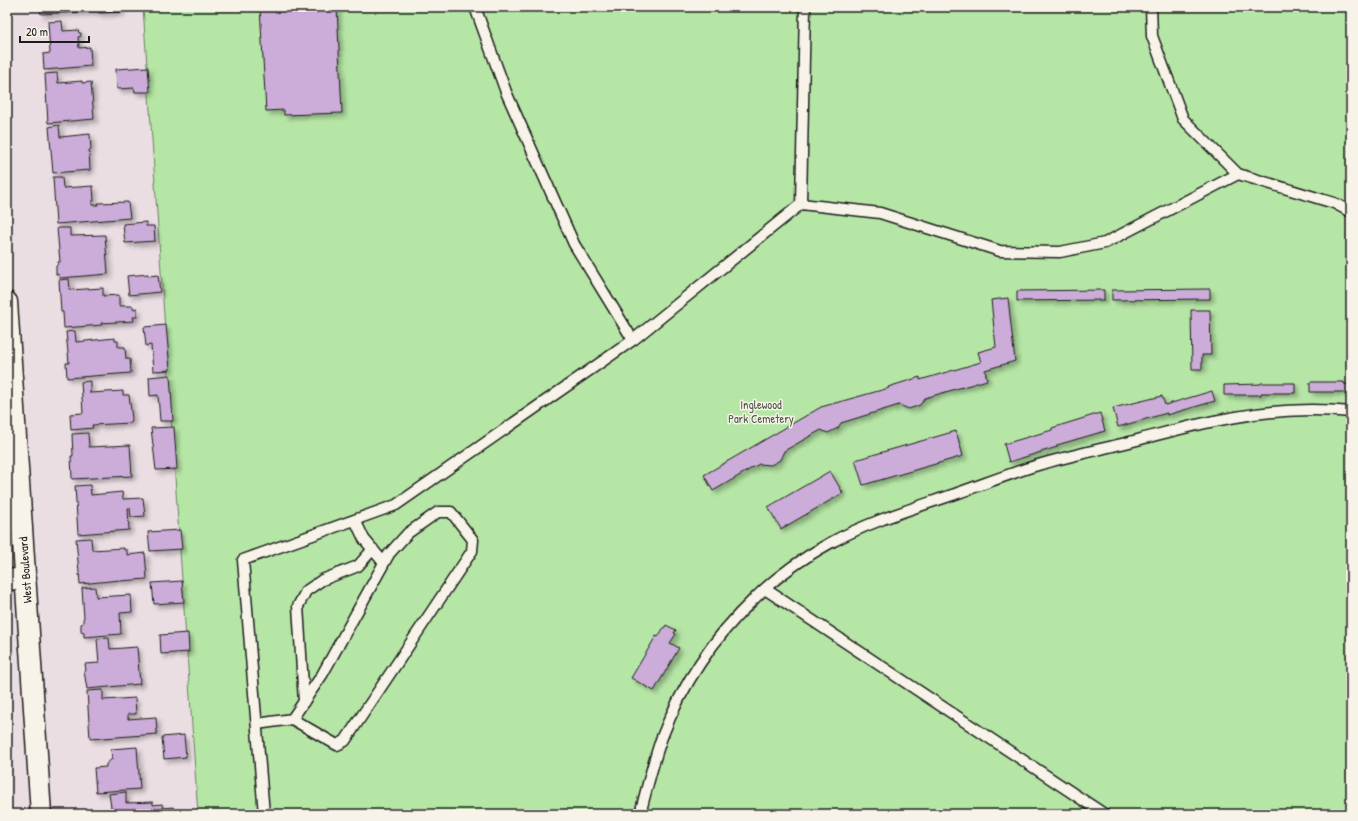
<svg xmlns="http://www.w3.org/2000/svg" width="1358" height="821" viewBox="0 0 1358 821" font-family="'Patrick Hand',sans-serif">
<style>
.green{fill:#b6e6a6;stroke:#698161}
.building{fill:#ccacd8;stroke:#1c1c1c;filter:url(#shadow)}
.lines{fill:none;stroke-linecap:round;stroke-linejoin:round}
.lane-casing{stroke:#1c1c1c;stroke-width:13}
.street-casing{stroke:#1c1c1c;stroke-width:23}
.lane{stroke:#f7f3e8;stroke-width:10}
.street{stroke:#f7f3e8;stroke-width:20}
.labels{text-anchor:middle;dominant-baseline:central;stroke-width:3;stroke-linejoin:round;paint-order:stroke}
.park-label{font-size:12px;fill:#4a5945;stroke:#f7f3e8}
.street-label{font-size:12px;fill:#1c1c1c;stroke:#f7f3e8}
</style>
<defs>
<filter id="shadow"><feDropShadow dx="3.5" dy="3.5" stdDeviation="2" flood-color="#0004"/></filter>
</defs>
<rect width="100%" height="100%" fill="#eadee3"/>
<filter id="ink" filterUnits="userSpaceOnUse"><feTurbulence type="fractalNoise" baseFrequency=".025" numOctaves="2"/><feDisplacementMap in="SourceGraphic" scale="8" xChannelSelector="R" yChannelSelector="G"/><feConvolveMatrix kernelMatrix="1 2 1 2 8 2 1 2 1" color-interpolation-filters="sRGB"/></filter>
<g filter="url(#ink)">
<path class="green" d="M 143,7 L 1351,7 L 1351,814 L 198,814 Z"/>
<path class="building" d="M 40,7 L 121,7 L 121,12 L 99,13 L 98,11 L 41,14 Z
M 260,7 L 337,7 L 342,113 L 284,115 L 284,110 L 266,111 Z
M 62,21 L 63,31 L 78,30 L 79,33 L 81,33 L 81,36 L 78,37 L 79,48 L 90,47 L 91,66 L 44,70 L 43,54 L 50,53 L 48,22 Z
M 148,67 L 150,92 L 135,92 L 134,88 L 117,89 L 116,69 Z
M 57,73 L 58,83 L 82,81 L 82,83 L 91,82 L 94,119 L 48,123 L 45,74 Z
M 59,125 L 60,137 L 90,134 L 91,150 L 89,150 L 90,170 L 53,173 L 49,127 Z
M 53,177 L 62,177 L 63,188 L 93,186 L 94,201 L 92,201 L 92,205 L 98,205 L 98,203 L 128,202 L 130,218 L 56,224 Z
M 146,222 L 146,226 L 154,226 L 155,241 L 125,243 L 123,224 Z
M 57,228 L 70,228 L 70,236 L 105,235 L 108,274 L 60,278 L 59,275 L 56,274 L 56,266 L 58,264 L 58,262 L 60,262 Z
M 148,274 L 148,276 L 158,275 L 160,292 L 129,295 L 127,276 Z
M 69,279 L 70,290 L 103,288 L 103,296 L 119,295 L 119,306 L 133,306 L 133,309 L 137,308 L 137,317 L 133,317 L 134,321 L 101,323 L 102,325 L 64,328 L 63,312 L 61,312 L 59,280 Z
M 1210,289 L 1210,299 L 1112,300 L 1112,290 Z
M 1104,290 L 1104,300 L 1017,301 L 1017,291 Z
M 1008,298 L 1015,361 L 985,370 L 987,380 L 925,398 L 920,405 L 909,409 L 899,405 L 841,423 L 838,428 L 828,433 L 821,430 L 784,451 L 780,460 L 771,465 L 759,464 L 713,491 L 704,475 L 821,407 L 889,388 L 888,387 L 920,377 L 920,380 L 981,362 L 978,352 L 996,347 L 991,300 Z
M 1191,310 L 1210,310 L 1211,355 L 1202,355 L 1202,369 L 1192,369 Z
M 166,325 L 170,370 L 153,371 L 151,345 L 146,346 L 144,327 Z
M 75,331 L 76,342 L 115,338 L 115,341 L 118,341 L 118,347 L 125,347 L 126,359 L 130,359 L 131,373 L 67,378 L 66,363 L 69,363 L 66,332 Z
M 170,375 L 173,421 L 160,421 L 158,395 L 150,396 L 149,377 Z
M 90,381 L 90,393 L 123,391 L 123,395 L 129,395 L 132,419 L 131,423 L 92,425 L 93,428 L 71,430 L 70,414 L 83,413 L 81,382 Z
M 1310,382 L 1344,382 L 1344,384 L 1351,384 L 1351,394 L 1344,394 L 1343,392 L 1310,392 Z
M 1261,383 L 1295,383 L 1295,393 L 1261,393 L 1261,395 L 1224,395 L 1224,385 L 1261,384 Z
M 1212,391 L 1215,401 L 1167,415 L 1167,413 L 1118,427 L 1113,408 L 1162,396 L 1165,405 Z
M 1100,413 L 1105,431 L 1057,445 L 1057,447 L 1009,462 L 1004,444 L 1052,430 L 1052,428 Z
M 174,427 L 177,469 L 156,470 L 151,428 Z
M 956,431 L 963,456 L 863,485 L 855,460 Z
M 88,433 L 89,447 L 130,445 L 132,476 L 72,479 L 71,456 L 73,456 L 72,434 Z
M 830,471 L 843,493 L 781,529 L 768,507 Z
M 90,485 L 91,495 L 122,492 L 123,499 L 143,498 L 145,516 L 131,517 L 130,508 L 128,508 L 129,530 L 78,534 L 75,486 Z
M 180,530 L 182,549 L 150,551 L 148,532 Z
M 91,538 L 92,550 L 124,548 L 124,550 L 127,550 L 127,555 L 145,553 L 147,579 L 120,581 L 120,580 L 80,584 L 76,539 Z
M 182,581 L 184,602 L 154,604 L 152,583 Z
M 95,587 L 96,597 L 131,595 L 132,612 L 120,613 L 121,634 L 84,637 L 84,633 L 81,632 L 81,624 L 83,623 L 83,619 L 84,618 L 82,588 Z
M 666,625 L 676,630 L 674,633 L 676,634 L 670,643 L 679,648 L 654,691 L 631,678 L 656,636 L 658,637 L 664,627 L 665,627 Z
M 188,633 L 189,652 L 161,654 L 160,635 Z
M 109,638 L 110,649 L 137,647 L 140,684 L 87,689 L 84,671 L 86,671 L 85,664 L 99,663 L 97,639 Z
M 103,690 L 103,700 L 135,698 L 136,714 L 128,714 L 128,719 L 156,717 L 157,734 L 90,739 L 87,691 Z
M 184,735 L 186,757 L 164,759 L 162,737 Z
M 137,747 L 140,789 L 96,792 L 94,768 L 106,767 L 106,764 L 112,759 L 111,749 Z
M 126,792 L 126,803 L 153,802 L 153,805 L 162,804 L 163,808 L 173,807 L 174,814 L 112,814 L 109,794 Z"/>
<g class="lines">
<g class="lane-casing">
<path id="lane" d="M 475,7 L 506,92 L 574,244 L 633,340
M 1151,7 L 1152,36 L 1183,119 L 1238,174
M 801,204 L 805,7
M 355,520 L 364,539 L 384,563
M 765,589 L 1104,814
M 304,702 L 298,606 L 306,591 L 322,580 L 358,566 L 373,549
M 257,724 L 292,719 L 337,745 L 345,741 L 472,551 L 473,540 L 451,512 L 438,512 L 408,533 L 389,554 L 322,675 L 292,719
M 264,814 L 243,560 L 396,505 L 633,340 L 801,204 L 880,213 L 1000,251 L 1060,252 L 1105,243 L 1238,174 L 1334,203 L 1351,212
M 640,814 C 647,788 653,762 662,737 C 682,685 714,637 755,598 C 777,576 803,558 830,543 C 870,521 915,508 958,493 C 984,484 1011,473 1038,465 C 1072,455 1107,448 1141,439 C 1172,431 1204,422 1236,417 C 1274,410 1313,408 1351,412"/>
</g>
<g class="street-casing">
<path id="street" d="M 7,302 L 41,814
M 7,580 L 26,578"/>
</g>
<use href="#lane" class="lane"/>
<use href="#street" class="street"/>
</g>
</g>
<g class="labels">
<g class="park-label">
<text x="761" y="404">Inglewood<tspan x="761" dy="14">Park Cemetery</tspan></text>
</g>
<g class="street-label">
<text transform="translate(25 570) rotate(-94)">West Boulevard</text>
</g>
</g>
<rect width="1358" height="821" fill="none" stroke="#f7f3e8" stroke-width="24"/>
<rect x="12" y="12" width="1334" height="797" fill="none" stroke="#1c1c1c" stroke-width="1.5" filter="url(#ink)"/>
<path d="M20 36v6h69v-6" fill="none" stroke="#1c1c1c" stroke-width="2"/>
<text x="26" y="36" font-size="12" fill="#1c1c1c" stroke="#f7f3e8" stroke-width="3" paint-order="stroke">20 m</text>
</svg>
